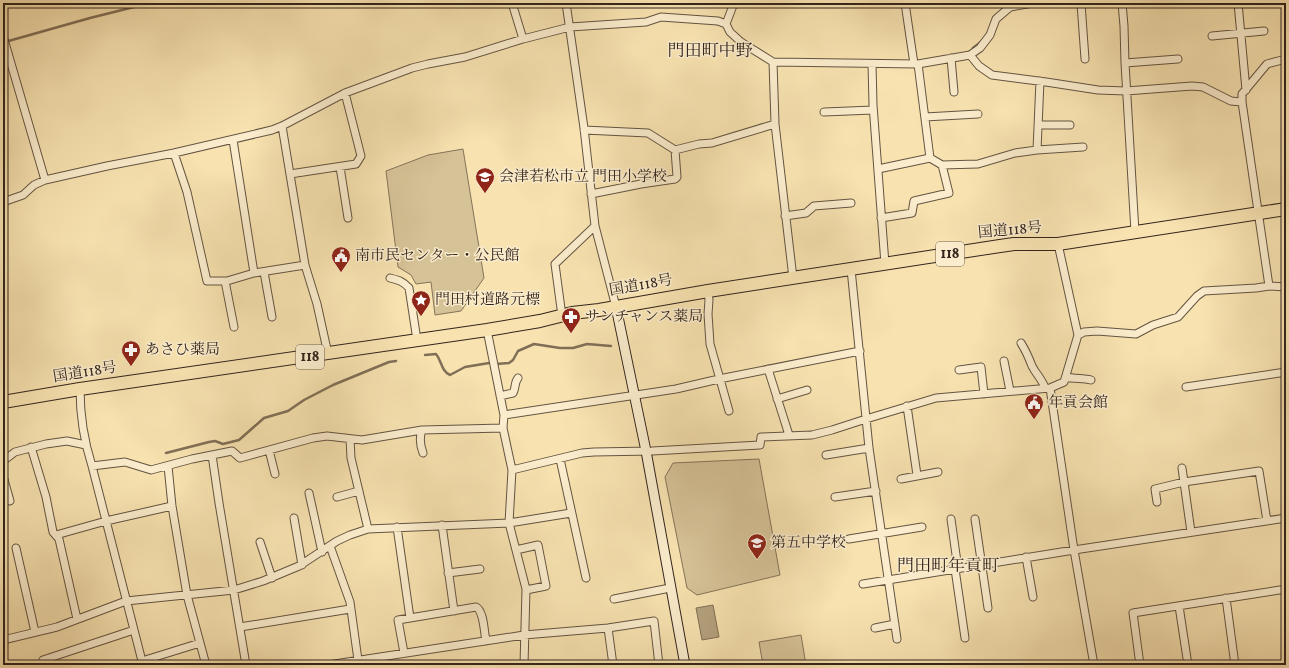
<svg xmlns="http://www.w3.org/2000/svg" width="1289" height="668" viewBox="0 0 1289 668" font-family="Vollkorn,'Noto Serif JP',serif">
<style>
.green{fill:#d6c297;stroke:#84735a}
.water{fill:#b4a17e;stroke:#806f57}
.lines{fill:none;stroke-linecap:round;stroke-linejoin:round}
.stream{stroke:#806f57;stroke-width:2.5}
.street-casing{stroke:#645441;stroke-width:9}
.secondary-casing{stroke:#33241c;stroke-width:11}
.highway-casing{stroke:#33241c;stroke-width:14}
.street{stroke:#faeccc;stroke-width:7}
.secondary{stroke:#faeccc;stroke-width:9}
.highway{stroke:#f7e2b0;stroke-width:12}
.labels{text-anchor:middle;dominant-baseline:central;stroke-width:3;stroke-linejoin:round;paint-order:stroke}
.shield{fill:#faeccc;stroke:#6f6051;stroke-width:1}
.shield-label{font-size:14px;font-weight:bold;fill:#33241c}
.poi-label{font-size:15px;fill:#33241c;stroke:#faeccc;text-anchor:start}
.street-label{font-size:15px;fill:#33241c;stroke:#faeccc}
.quarter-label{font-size:17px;fill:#33241c;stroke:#faeccc}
</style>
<rect width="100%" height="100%" fill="#f7e2b0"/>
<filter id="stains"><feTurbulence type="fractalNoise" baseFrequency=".005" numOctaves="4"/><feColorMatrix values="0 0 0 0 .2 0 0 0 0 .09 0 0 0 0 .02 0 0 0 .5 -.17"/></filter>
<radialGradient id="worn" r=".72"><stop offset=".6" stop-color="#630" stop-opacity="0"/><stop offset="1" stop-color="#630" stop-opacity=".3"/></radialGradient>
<path class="green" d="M 463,149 L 484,278 L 461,311 L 435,315 L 431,282 L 416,284 L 411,275 L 398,267 L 386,171 L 428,155 Z
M 759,459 L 780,575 L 697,595 L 687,588 L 665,477 L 673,463 Z
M 801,635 L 806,665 L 763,665 L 759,642 Z"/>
<path class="water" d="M 713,605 L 719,637 L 702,640 L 696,608 Z"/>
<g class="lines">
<path class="stream" d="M 5,42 L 90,18 L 150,3
M 973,48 L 982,41
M 425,355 L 436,354 C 442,361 441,371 450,375 L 465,367 L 489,363
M 496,364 L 509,363 L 513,360 L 518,351 L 534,344 L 560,348 L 573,348 L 587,344 L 611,346
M 166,453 L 209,442 L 215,441 L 223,444 L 239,440 L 264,418 L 288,411 L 304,400 L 333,385 L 389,362 L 396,361"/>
<g class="street-casing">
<path id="street" d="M 512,3 L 523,39
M 566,3 L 584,128 L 595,226 L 616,307
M 734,3 L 726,24 L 730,32 L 741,42 L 773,62 L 918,64 L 970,55 L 980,48 L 990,35 L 996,19 L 1010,7 L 1033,3
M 905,3 L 914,64
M 1081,3 L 1085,59
M 1122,3 L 1124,26 L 1125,63 L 1135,232
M 1238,3 L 1246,90
M 3,36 L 45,180
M 1212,36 L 1264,31
M 970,55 L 979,66 L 992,75 L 1046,82 L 1098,90 L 1126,91 L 1192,86 L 1203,87 L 1231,101 L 1242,102
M 951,58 L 954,92
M 773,62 L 775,124 L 793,278
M 1125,63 L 1178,59
M 872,64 L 873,105 L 885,264
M 918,64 L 930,158 L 942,165 L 978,164 L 1015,153 L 1037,150 L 1083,147
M 824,112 L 873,110
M 925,117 L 978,114
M 1038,125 L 1070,125
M 282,126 L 305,265 L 317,304 L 328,354
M 584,130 L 648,133 L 675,150 L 699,144 L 712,143 L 775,124
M 233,140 L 254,273
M 1037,150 L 1040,81
M 174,153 L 187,192 L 207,281 L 227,281 L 254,273 L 305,265
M 340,167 L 348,218
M 878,169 L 930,158
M 290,174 L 356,164 L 361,156 L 345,93
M 591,194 L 641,184 L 675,179 L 677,177 L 675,150
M 3,202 L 23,195 L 34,185 L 45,180 L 107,166 L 174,153 L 272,130 L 282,126 L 345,93 L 412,68 L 428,64 L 465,57 L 523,39 L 570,27 L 646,22 L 661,17 L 718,21 L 726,24
M 785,216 L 806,213 L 814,206 L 851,203
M 881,218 L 912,213 L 914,201 L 949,193 L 942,165
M 1058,244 L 1078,335
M 851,269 L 869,448 L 897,639
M 264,272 L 272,317
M 390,278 C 398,280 403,281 409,288 L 417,340
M 225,281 L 234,327
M 1269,286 L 1242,102 L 1242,94 L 1267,64 L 1286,59
M 708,291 L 709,300 L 708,314 L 710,344 L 729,411
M 562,316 L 555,264 L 595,226
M 487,330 L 504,415 L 503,428 L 512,470 L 509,523 L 526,589 L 524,665
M 1021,343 C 1026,351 1029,358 1032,366 C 1036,374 1042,379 1045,388
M 1004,361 L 1010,391
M 768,369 L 789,435
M 959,370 L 981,367 L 984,394
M 1066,377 C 1075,379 1083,378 1091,380
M 1186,387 L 1286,372
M 1050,388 L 1074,550 L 1094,665
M 80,389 C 80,416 84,441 92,466 L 143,665
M 500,396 L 513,393 C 516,388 514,383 518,378
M 777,399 L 807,390
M 907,406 L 917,475
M 504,415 L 676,389 L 719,379 L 860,351
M 422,430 C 419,438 420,445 423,453
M 350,439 L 351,458 L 368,529
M 31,447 L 46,497 L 53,532 L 59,539 L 77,619
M 269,450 L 275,474
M 212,455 L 219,503 L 246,665
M 826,455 L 869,448
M 560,459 L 586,578
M 3,461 L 15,452 L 46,444 L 67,441 L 86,445
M 92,466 L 125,462 L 151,470 L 192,459 L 232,451 L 240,458 L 313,438 L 327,436 L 362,440 L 422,430 L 503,428
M 168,466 L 172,506 L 187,595 L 206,665
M 1182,468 L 1191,532
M 512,470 L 582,453 L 594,452 L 652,451 L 760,445 L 761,437 L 812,435 L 832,430 L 866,419 L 936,398 L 1050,388 L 1064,382 L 1078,335 L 1084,332 L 1097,331 L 1136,334 L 1153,325 L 1178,317 L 1197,296 L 1204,291 L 1256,288 L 1269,286 L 1286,287
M 3,476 L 10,501
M 901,479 L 938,472
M 309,493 L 322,552
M 337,497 L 359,491
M 835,497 L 876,491
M 1157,502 L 1155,489 L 1184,482 L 1259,471 L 1267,521
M 294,518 L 302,565
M 951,519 L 958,569
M 975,519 L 988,608
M 442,525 L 454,611
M 397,527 L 410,618
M 56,535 L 106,521 L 172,506
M 849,539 L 922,527
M 260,542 L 272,578
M 330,546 L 350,602 L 358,660
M 16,548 L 35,632
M 516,550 L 538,545 L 546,586 L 526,590
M 1026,557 L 1033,597
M 955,569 L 965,638
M 448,573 L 480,569
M 863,584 L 1074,550 L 1286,518
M 1226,598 L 1235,665
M 614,599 L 670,588
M 1179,606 L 1188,665
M 240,627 L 350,609
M 608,628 L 613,665
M 875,628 L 895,624
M 3,640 L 57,627 L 126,601 L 234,590 L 263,581 L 299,566 L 337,541 L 350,535 L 368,529 L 509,523 L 571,513
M 404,653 L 398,620 L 476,607 C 484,611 484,632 486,641
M 142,661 L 200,643
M 45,665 L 43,660 L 134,630
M 328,665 L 524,635 L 608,628 L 654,621 L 659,665
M 1140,665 L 1133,613 L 1286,589
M 1285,665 L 1286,665"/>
</g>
<g class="secondary-casing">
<path id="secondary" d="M 616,307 L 646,451 L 685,665"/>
</g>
<g class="highway-casing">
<path id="highway" d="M 3,402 L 80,389 L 487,330 L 540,321 L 572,313 L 599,310 L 708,291 L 1000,246 L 1014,244 L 1058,244 L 1286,209"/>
</g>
<use href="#street" class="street"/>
<use href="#secondary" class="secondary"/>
<use href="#highway" class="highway"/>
</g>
<defs>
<g id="school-pin" transform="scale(1)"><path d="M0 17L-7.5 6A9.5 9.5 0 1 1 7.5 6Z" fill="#8f2418" stroke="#faeccc"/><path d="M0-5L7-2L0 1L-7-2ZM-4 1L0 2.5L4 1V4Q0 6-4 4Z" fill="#fff"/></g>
<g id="civic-pin" transform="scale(1)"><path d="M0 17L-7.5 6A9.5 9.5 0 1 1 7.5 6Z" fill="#8f2418" stroke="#faeccc"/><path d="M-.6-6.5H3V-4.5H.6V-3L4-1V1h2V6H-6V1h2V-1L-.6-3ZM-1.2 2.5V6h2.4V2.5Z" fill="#fff"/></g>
<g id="sight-pin" transform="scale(1)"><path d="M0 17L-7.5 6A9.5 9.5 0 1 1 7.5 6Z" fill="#8f2418" stroke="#faeccc"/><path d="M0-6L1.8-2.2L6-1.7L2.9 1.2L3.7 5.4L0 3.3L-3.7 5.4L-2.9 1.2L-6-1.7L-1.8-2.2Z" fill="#fff"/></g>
<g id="pharmacy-pin" transform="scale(1)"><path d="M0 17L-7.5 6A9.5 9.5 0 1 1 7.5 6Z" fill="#8f2418" stroke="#faeccc"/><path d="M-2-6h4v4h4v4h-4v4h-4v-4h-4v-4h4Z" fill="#fff"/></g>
</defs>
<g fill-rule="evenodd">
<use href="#school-pin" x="485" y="177"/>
<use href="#civic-pin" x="341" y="256"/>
<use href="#sight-pin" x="421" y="300"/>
<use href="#pharmacy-pin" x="571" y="317"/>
<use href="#pharmacy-pin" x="131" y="350"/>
<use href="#civic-pin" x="1034" y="403"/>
<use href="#school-pin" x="757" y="543"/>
</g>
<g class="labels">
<g class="shield">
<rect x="936" y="242" width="28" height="24" rx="3"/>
<rect x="296" y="345" width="28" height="24" rx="3"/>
</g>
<g class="shield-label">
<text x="950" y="254">118</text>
<text x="310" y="357">118</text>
</g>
<g class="poi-label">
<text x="499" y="177">会津若松市立 門田小学校</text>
<text x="355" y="256">南市民センター・公民館</text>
<text x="435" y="300">門田村道路元標</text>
<text x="585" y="317">サンチャンス薬局</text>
<text x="145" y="350">あさひ薬局</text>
<text x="1048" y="403">年貢会館</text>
<text x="771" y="543">第五中学校</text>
</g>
<g class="street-label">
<text transform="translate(1010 231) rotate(-5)">国道118号</text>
<text transform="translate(641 286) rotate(-10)">国道118号</text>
<text transform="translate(85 373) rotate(-9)">国道118号</text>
</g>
<g class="quarter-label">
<text x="710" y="51">門田町中野</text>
<text x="948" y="566">門田町年貢町</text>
</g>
</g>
<rect width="1289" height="668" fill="none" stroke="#f7e2b0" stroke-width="16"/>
<rect x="4" y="4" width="1281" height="660" fill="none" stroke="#33241c" stroke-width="2"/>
<rect x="8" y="8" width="1273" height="652" fill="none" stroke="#33241c"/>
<rect width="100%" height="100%" filter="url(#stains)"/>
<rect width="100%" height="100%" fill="url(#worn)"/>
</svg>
